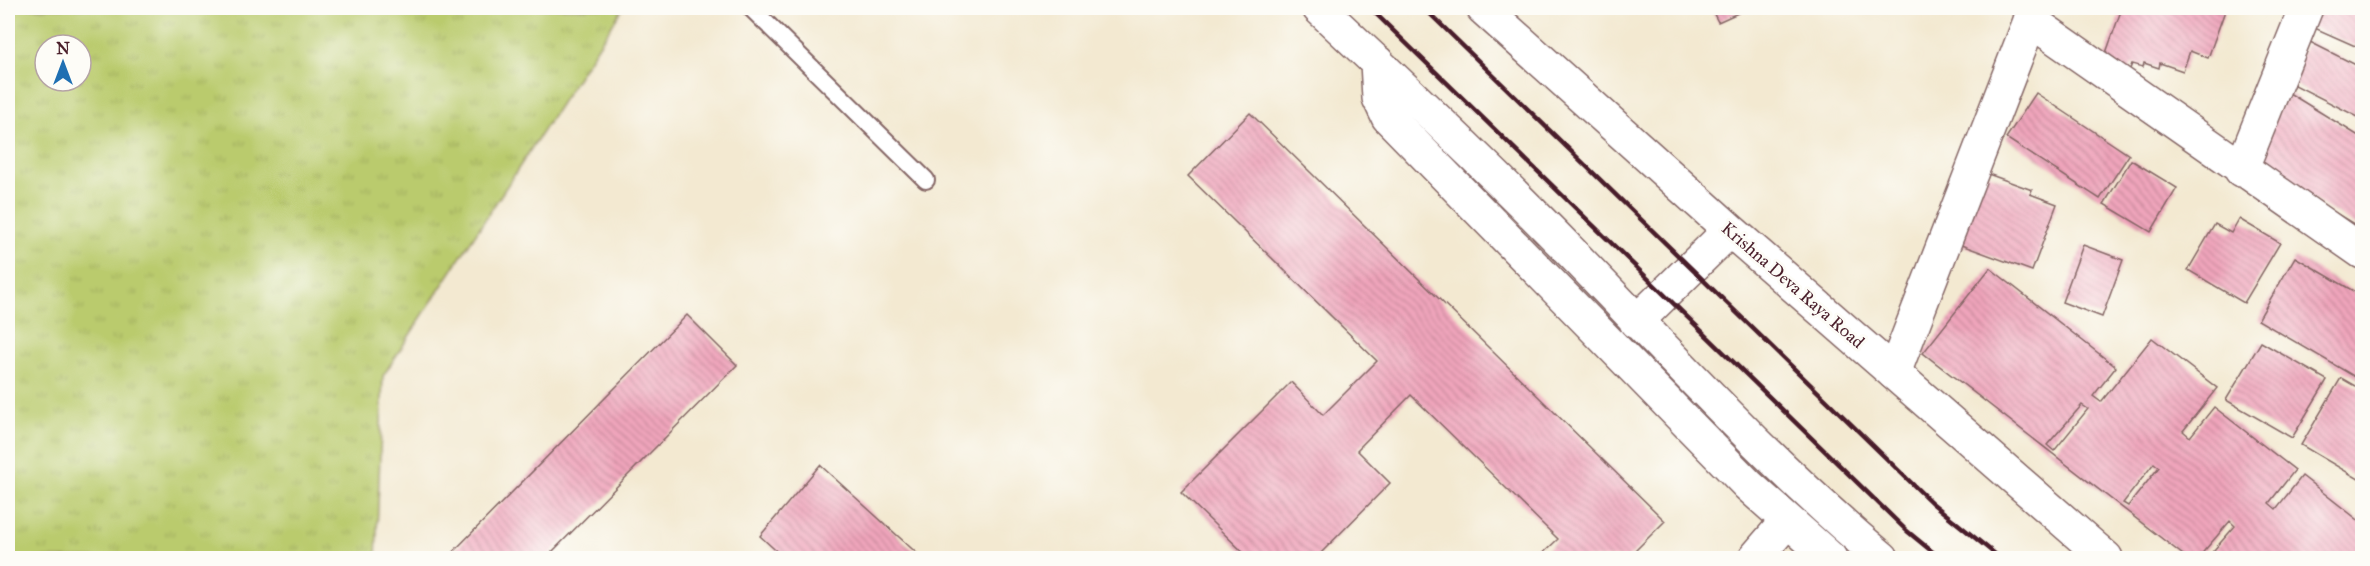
<svg xmlns="http://www.w3.org/2000/svg" width="2370" height="566" viewBox="0 0 2370 566" font-family="'IM FELL Great Primer',serif">
<style>
.grass{fill:url(#grass-tufts);stroke:#82754c;stroke-width:1.5;fill-rule:evenodd}
.building{fill:url(#building-back-hatch);fill-rule:evenodd}
.lines{fill:none;stroke-linecap:round;stroke-linejoin:round}
.lane-casing{stroke:#856665;stroke-width:20}
.street-casing{stroke:#856665;stroke-width:36}
.secondary-casing{stroke:#856665;stroke-width:36}
.primary-casing{stroke:#856665;stroke-width:36}
.lane{stroke:#fff;stroke-width:16}
.street{stroke:#fff;stroke-width:33}
.secondary{stroke:#fff;stroke-width:33}
.primary{stroke:#fff;stroke-width:33}
.rail{stroke:#4a1f2b;stroke-width:4.5}
.labels{text-anchor:middle;dominant-baseline:central;stroke-width:6;stroke-linejoin:round;paint-order:stroke}
.street-label{font-size:18px;fill:#4a1f2b;stroke:#fdfcf7}
</style>
<defs>
<pattern id="grass-tufts" width="24" height="20" patternUnits="userSpaceOnUse" patternTransform="scale(1.5)"><rect width="24" height="20" fill="#bacb6d"/><path d="M3 7l-1-3M5 7V3M7 7l1-3M15 17l-1-3M17 17v-4M19 17l1-3" fill="none" stroke="#a1ae5f"/></pattern>
<pattern id="building-back-hatch" width="6" height="6" patternUnits="userSpaceOnUse" patternTransform="scale(1.5)"><rect width="6" height="6" fill="#f0a5bc"/><path d="M-1 5l2 2M0 0l6 6M5-1l2 2" fill="none" stroke="#c48699"/></pattern>
</defs>
<rect width="100%" height="100%" fill="#fdfcf7"/>
<filter id="ink" filterUnits="userSpaceOnUse"><feTurbulence type="fractalNoise" baseFrequency=".0167" numOctaves="2"/><feDisplacementMap in="SourceGraphic" scale="12" xChannelSelector="R" yChannelSelector="G"/><feConvolveMatrix kernelMatrix="1 2 1 2 8 2 1 2 1" color-interpolation-filters="sRGB"/></filter>
<filter id="wash" filterUnits="userSpaceOnUse"><feTurbulence type="fractalNoise" baseFrequency=".008" numOctaves="4" result="noise"/><feDisplacementMap in="SourceGraphic" scale="24" xChannelSelector="R" yChannelSelector="G"/><feGaussianBlur stdDeviation="1.35" result="paint"/><feColorMatrix in="noise" values="0 0 0 0 0 0 0 0 0 0 0 0 0 0 0 0 0 1.4 0 .05"/><feComposite in="paint" operator="in"/></filter>
<g filter="url(#wash)">
<rect width="100%" height="100%" fill="#f3e9d1"/>
<path class="grass" d="M 8,8 L 623,8 L 383,376 L 376,558 L 8,558 ZM 45,45 L 81,45 L 81,81 L 45,81 Z"/>
<g id="blocks">
<path class="building" d="M 1711,8 L 1749,8 L 1718,22 Z
M 2122,8 L 2226,8 L 2208,58 L 2190,51 L 2183,71 L 2160,63 L 2159,68 L 2144,63 L 2143,67 L 2132,64 L 2127,76 L 2101,67 Z
M 2319,8 L 2362,8 L 2362,49 L 2310,26 Z
M 2308,41 L 2362,68 L 2362,119 L 2287,81 Z
M 2036,93 L 2129,155 L 2100,199 L 2006,138 Z
M 2289,93 L 2362,138 L 2362,229 L 2248,160 Z
M 1250,113 L 1665,521 L 1628,558 L 1538,558 L 1558,539 L 1411,395 L 1357,450 L 1390,483 L 1316,558 L 1249,558 L 1181,492 L 1291,382 L 1323,415 L 1377,361 L 1188,176 Z
M 2131,160 L 2177,188 L 2151,232 L 2104,204 Z
M 1980,171 L 2032,190 L 2030,194 L 2057,204 L 2032,271 L 1953,242 Z
M 2239,219 L 2280,243 L 2244,303 L 2188,270 L 2215,224 L 2231,233 Z
M 2083,245 L 2123,260 L 2102,317 L 2062,302 Z
M 2295,257 L 2362,296 L 2362,381 L 2258,320 Z
M 1990,268 L 2116,367 L 2093,396 L 2101,402 L 2152,338 L 2217,388 L 2183,431 L 2190,437 L 2214,407 L 2295,470 L 2269,503 L 2276,509 L 2302,476 L 2362,523 L 2362,555 L 2359,558 L 2207,558 L 2235,526 L 2230,521 L 2198,558 L 2187,558 L 1923,353 ZM 2082,405 L 2088,409 L 2054,451 L 2047,445 ZM 2154,463 L 2159,467 L 2128,506 L 2123,503 Z
M 687,315 L 737,365 L 546,558 L 447,558 Z
M 2261,342 L 2327,380 L 2292,438 L 2226,400 Z
M 2341,378 L 2362,390 L 2362,481 L 2301,445 Z
M 820,465 L 922,558 L 784,558 L 760,536 Z"/>
</g>
</g>
<g filter="url(#ink)">
<use href="#blocks" fill-opacity="0" stroke="#856665" stroke-width="1.5"/>
<g class="lines">
<g class="lane-casing">
<path id="lane" d="M 751,8 L 926,180"/>
</g>
<g class="street-casing">
<path id="street" d="M 2030,20 L 2362,252
M 2241,170 L 2306,8
M 1894,373 L 2035,8
M 1755,558 L 1787,521"/>
</g>
<g class="secondary-casing">
<path id="secondary" d="M 1377,62 L 1379,98 L 1388,117 L 1748,485 L 1830,558"/>
</g>
<g class="primary-casing">
<path id="primary" d="M 1319,8 C 1403,87 1488,167 1569,250 C 1671,355 1770,464 1882,558
M 1483,8 L 1730,230 L 2106,558
M 1636,322 L 1730,230"/>
</g>
<use href="#lane" class="lane"/>
<use href="#street" class="street"/>
<use href="#secondary" class="secondary"/>
<use href="#primary" class="primary"/>
<path class="rail" d="M 1370,8 L 1907,531 L 1940,558
M 1424,8 L 1932,503 L 2000,558"/>
</g>
</g>
<g class="labels">
<g class="street-label">
<text transform="translate(1793 285) rotate(41)">Krishna Deva Raya Road</text>
</g>
</g>
<rect width="2370" height="566" fill="none" stroke="#fdfcf7" stroke-width="30"/>
<g transform="translate(63 63)"><circle r="28" fill="#fdfcf7" stroke="#b5a4a5" stroke-width="1.5"/>
<path d="M0-4.5L10 22L0 15L-10 22Z" fill="#1f6fb2"/>
<text y="-9" font-size="16" font-weight="bold" text-anchor="middle" fill="#4a1f2b">N</text>
</g>
</svg>
